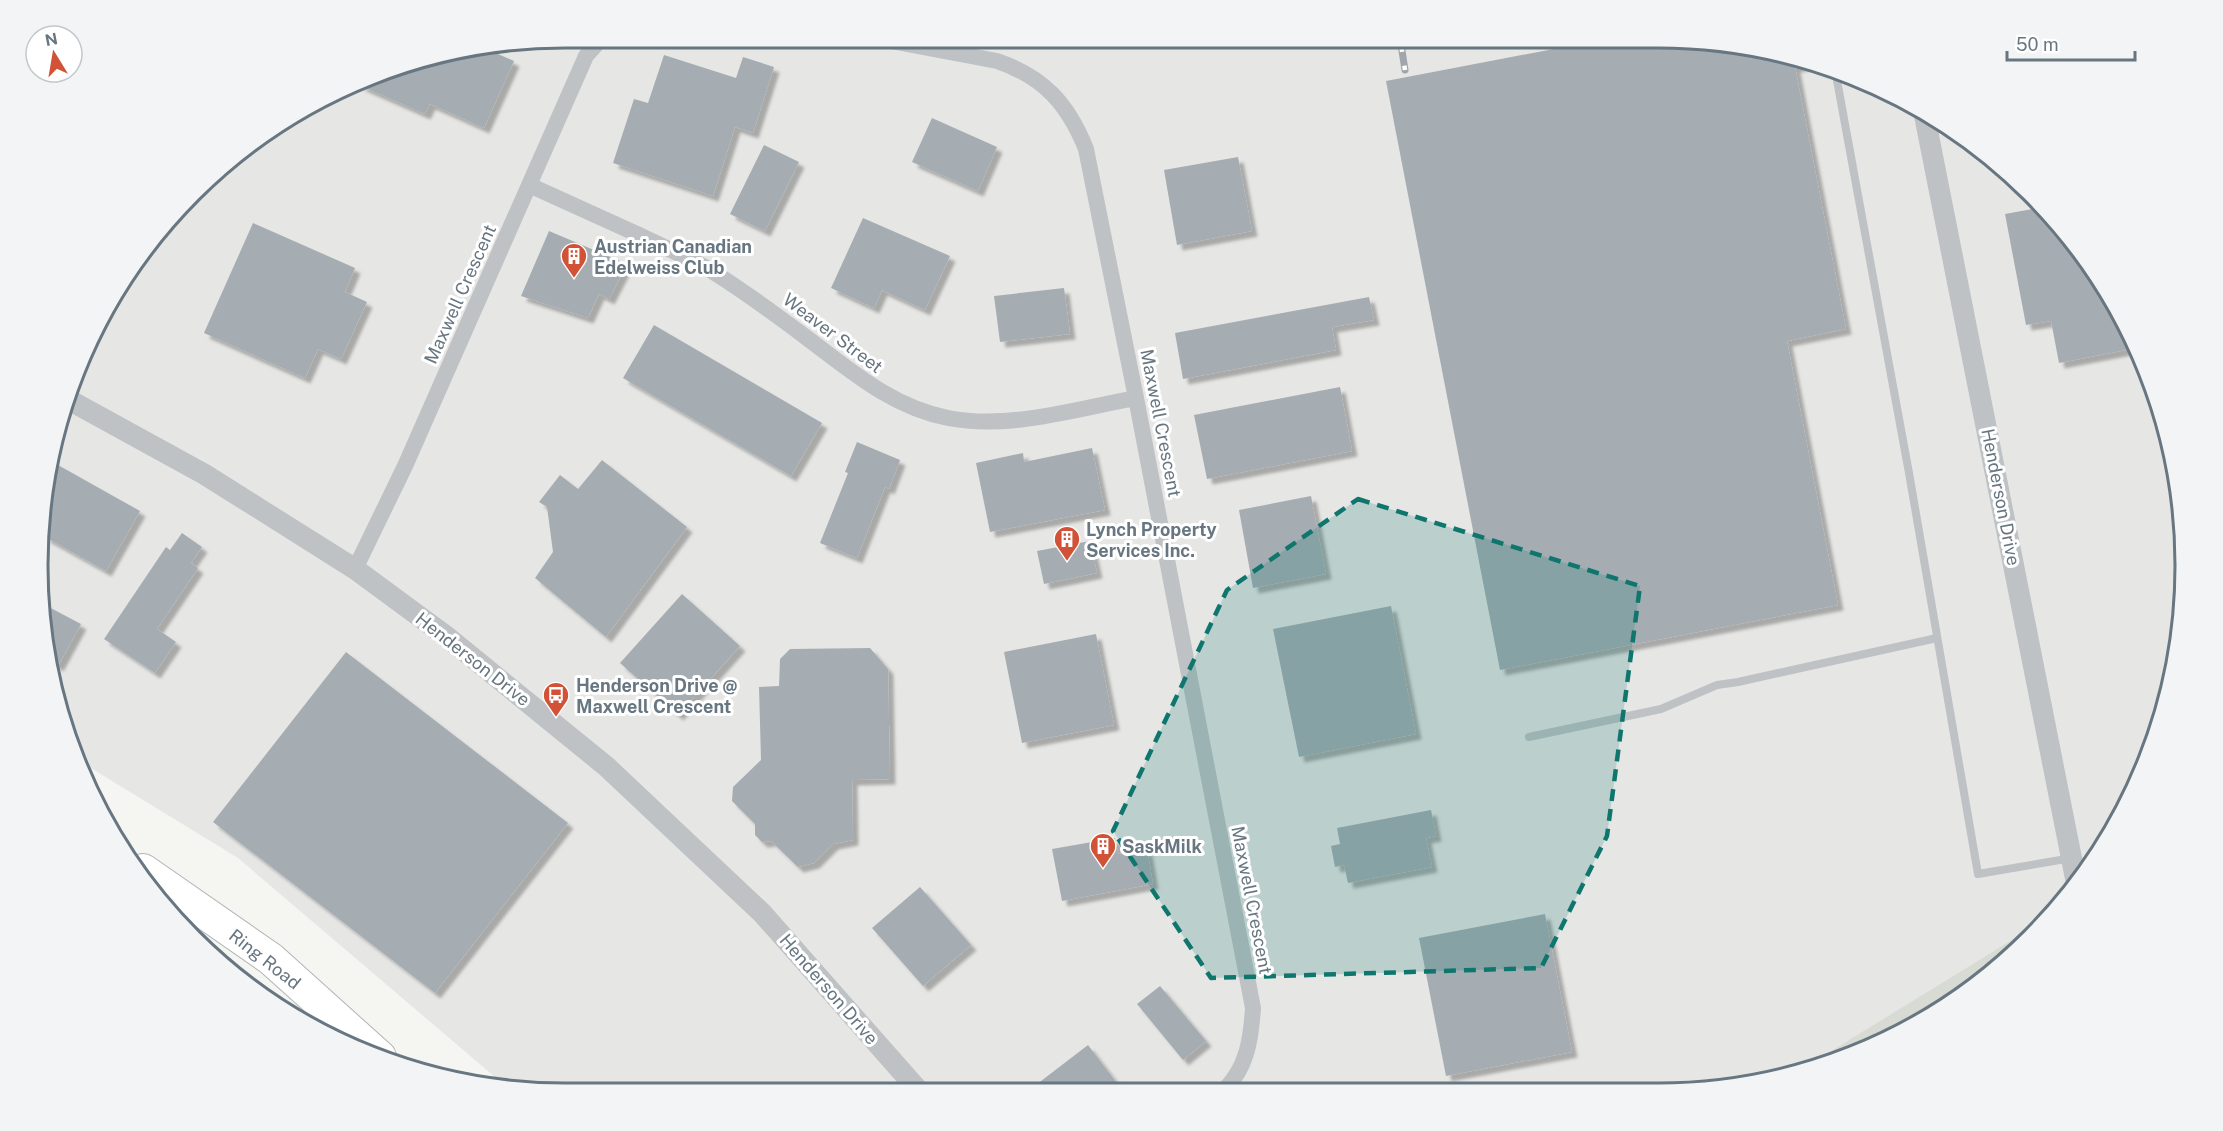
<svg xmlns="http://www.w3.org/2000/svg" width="2223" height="1131" viewBox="0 0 2223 1131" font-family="'Public Sans',sans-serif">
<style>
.built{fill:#e6e6e5}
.green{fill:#d7dbd3}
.building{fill:#a6adb2;filter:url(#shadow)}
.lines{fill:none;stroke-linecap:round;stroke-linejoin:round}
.motorway-casing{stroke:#b1b5b7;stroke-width:34}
.service{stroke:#bec2c5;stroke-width:8}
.minor{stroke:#bec2c5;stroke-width:16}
.tertiary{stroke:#bec2c5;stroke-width:21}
.motorway{stroke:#fff;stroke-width:32}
.rail-casing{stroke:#a0a6aa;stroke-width:7}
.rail{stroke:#fff;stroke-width:4.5;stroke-dasharray:14;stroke-linecap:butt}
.marked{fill:#0f766e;fill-opacity:0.2;stroke:#0f766e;stroke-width:4.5;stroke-dasharray:12 8;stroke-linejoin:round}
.labels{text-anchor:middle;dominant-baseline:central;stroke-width:6;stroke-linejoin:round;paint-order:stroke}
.poi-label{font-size:18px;font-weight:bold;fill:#677680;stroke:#fff;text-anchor:start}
.street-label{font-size:18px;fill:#677680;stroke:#fff}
.rim{fill:none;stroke:#677680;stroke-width:3}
</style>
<defs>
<filter id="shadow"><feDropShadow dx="5.5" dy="5.5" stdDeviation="1.5" flood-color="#0004"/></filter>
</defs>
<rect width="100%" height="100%" fill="#f5f5f2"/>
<path class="built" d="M 566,38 L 1692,39 L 1794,55 L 1891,92 L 1979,146 L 2054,217 L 2115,301 L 2157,395 L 2181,496 L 2184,600 L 2168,702 L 2131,799 L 2055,913 L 1979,985 L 1859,1053 L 1727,1089 L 531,1092 L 509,1089 L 238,858 L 81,762 L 42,634 L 48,462 L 108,301 L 169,217 L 244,147 L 395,66 Z"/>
<path class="green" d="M 2051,916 L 1979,985 L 1859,1053 L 1802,1069 Z"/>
<path class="building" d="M 1606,39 L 1692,39 L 1794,55 L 1814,63 L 1795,67 L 1846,329 L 1787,341 L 1838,605 L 1500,670 L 1386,81 Z
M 489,50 L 514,61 L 484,128 L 430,104 L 425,114 L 359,85 L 395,66 Z
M 664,55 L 736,78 L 743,57 L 774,67 L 753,133 L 735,127 L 713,196 L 613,163 L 634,99 L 648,103 Z
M 932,118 L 997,147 L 978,191 L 912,162 Z
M 764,145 L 799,162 L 765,231 L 730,214 Z
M 1238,157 L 1252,231 L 1177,245 L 1164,170 Z
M 2043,207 L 2054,217 L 2115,301 L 2136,348 L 2059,363 L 2051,321 L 2026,325 L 2005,214 Z
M 863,218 L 950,256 L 925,310 L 882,290 L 874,308 L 831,288 Z
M 253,223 L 355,268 L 345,292 L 367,302 L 341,359 L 318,349 L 305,378 L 204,333 Z
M 549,231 L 627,264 L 609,299 L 599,294 L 588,318 L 521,296 Z
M 1064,288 L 1070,334 L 1000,342 L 994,296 Z
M 1369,297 L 1374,320 L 1332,327 L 1336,350 L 1183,379 L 1175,333 Z
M 654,325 L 822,423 L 791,476 L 623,378 Z
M 1340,387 L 1352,451 L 1207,479 L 1194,415 Z
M 857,442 L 900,460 L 889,489 L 885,487 L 857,558 L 820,543 L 848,473 L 845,472 Z
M 1092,448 L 1105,510 L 990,532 L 976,463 L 1023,453 L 1024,462 Z
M 49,460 L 140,511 L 106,571 L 45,537 Z
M 602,460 L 687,527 L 606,637 L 535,578 L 553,552 L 547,507 L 539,502 L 560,475 L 578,489 Z
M 1311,496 L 1326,574 L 1253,588 L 1239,510 Z
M 182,533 L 202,547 L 191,563 L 198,568 L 157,629 L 176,642 L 155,673 L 104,639 L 166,547 L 170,550 Z
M 1090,541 L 1097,573 L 1044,584 L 1037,551 Z
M 682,594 L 740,646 L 678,715 L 620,663 Z
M 43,604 L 81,624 L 58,666 L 50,661 L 42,634 Z
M 1391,606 L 1416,734 L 1299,757 L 1273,629 Z
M 1096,634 L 1114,725 L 1022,743 L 1004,652 Z
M 870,648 L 888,669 L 890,779 L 852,780 L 853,840 L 833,844 L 814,863 L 798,867 L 771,841 L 762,842 L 755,835 L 755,824 L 732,801 L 733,787 L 761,760 L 759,687 L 779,686 L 780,659 L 790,649 Z
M 346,652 L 568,823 L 435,993 L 213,822 Z
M 1431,810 L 1436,836 L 1426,838 L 1432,867 L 1348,883 L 1344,865 L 1335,867 L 1331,846 L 1340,844 L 1337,828 Z
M 1115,838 L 1118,854 L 1147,849 L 1153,884 L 1062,901 L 1052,849 Z
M 920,887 L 971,945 L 923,986 L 872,928 Z
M 1545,914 L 1572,1052 L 1446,1076 L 1419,938 Z
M 1160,986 L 1206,1041 L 1183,1060 L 1137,1004 Z
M 1088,1045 L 1123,1091 L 1028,1091 Z"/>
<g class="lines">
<g class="motorway-casing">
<path id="motorway" d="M 143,870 L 271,959 L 380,1057"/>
</g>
<path class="service" d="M 1840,73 L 1836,75 L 1909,473 L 1978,874 L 2072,858
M 1529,737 L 1661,709 L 1717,685 L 1738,682 L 1937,638"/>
<path class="minor" d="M 875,38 L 997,61 C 1044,77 1068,104 1086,149 L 1136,398 L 1253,1008 C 1251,1039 1247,1068 1224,1090
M 1927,128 L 1943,124
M 529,185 C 565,201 601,218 637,234 C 661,246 686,256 710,270 C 744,291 775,314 807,338 C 851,371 892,407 948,418 C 1010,430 1075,409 1136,398
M 355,569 L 405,466 L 586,56 L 602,38"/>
<path class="tertiary" d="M 1924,113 L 2076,881
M 71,401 L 204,474 L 355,569 L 446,636 L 607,767 L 762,913 L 919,1091"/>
<use href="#motorway" class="motorway"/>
<g class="rail-casing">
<path id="rail" d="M 1400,38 L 1405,70"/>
</g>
<use href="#rail" class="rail"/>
</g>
<path class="marked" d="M 1358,499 L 1640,586 L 1607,836 L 1541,968 L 1211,978 L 1113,831 L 1227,590 Z"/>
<defs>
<g id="building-pin" transform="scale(1.35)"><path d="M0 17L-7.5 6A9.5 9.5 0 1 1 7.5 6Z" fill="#d15236" stroke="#fff"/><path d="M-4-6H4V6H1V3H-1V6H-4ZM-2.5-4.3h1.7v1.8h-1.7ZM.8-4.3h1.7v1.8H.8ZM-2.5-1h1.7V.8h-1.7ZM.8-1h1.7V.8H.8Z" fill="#fff"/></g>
<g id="bus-pin" transform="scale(1.35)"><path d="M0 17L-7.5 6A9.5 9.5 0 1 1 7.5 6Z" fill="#d15236" stroke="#fff"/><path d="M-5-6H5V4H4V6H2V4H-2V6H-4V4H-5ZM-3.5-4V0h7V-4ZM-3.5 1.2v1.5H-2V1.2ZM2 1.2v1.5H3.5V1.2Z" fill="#fff"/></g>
</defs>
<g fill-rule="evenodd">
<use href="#building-pin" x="574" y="256"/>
<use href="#building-pin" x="1067" y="539"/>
<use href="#bus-pin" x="556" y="695"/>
<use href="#building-pin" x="1103" y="846"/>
</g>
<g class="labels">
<g class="poi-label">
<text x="594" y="246">Austrian Canadian<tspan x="594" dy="21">Edelweiss Club</tspan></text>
<text x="1086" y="529">Lynch Property<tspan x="1086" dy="21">Services Inc.</tspan></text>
<text x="576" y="685">Henderson Drive @<tspan x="576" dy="21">Maxwell Crescent</tspan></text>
<text x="1122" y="846">SaskMilk</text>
</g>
<g class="street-label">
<text transform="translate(460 294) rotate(-66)">Maxwell Crescent</text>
<text transform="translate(833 333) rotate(37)">Weaver Street</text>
<text transform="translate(1161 423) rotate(79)">Maxwell Crescent</text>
<text transform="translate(2001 497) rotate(79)">Henderson Drive</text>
<text transform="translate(473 659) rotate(38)">Henderson Drive</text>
<text transform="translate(1252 900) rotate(79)">Maxwell Crescent</text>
<text transform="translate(265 959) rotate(38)">Ring Road</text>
<text transform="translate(829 989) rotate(49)">Henderson Drive</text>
</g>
</g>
<path d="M0 0H2223V1131H0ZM565 48H1658A517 517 0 0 1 2175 565V566A517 517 0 0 1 1658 1083H565A517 517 0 0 1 48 566V565A517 517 0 0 1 565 48Z" fill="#f3f4f5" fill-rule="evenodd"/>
<path class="rim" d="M565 48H1658A517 517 0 0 1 2175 565V566A517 517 0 0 1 1658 1083H565A517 517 0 0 1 48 566V565A517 517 0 0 1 565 48Z"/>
<g transform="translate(54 54) rotate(349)"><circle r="28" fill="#ffffff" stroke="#c2c8cc" stroke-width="1.5"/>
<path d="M0-4.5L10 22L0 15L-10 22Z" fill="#d15236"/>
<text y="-9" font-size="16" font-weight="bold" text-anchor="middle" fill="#677680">N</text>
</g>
<path d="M2007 51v9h128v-9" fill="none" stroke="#677680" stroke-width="3"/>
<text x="2016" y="51" font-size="18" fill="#677680" stroke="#ffffff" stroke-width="4.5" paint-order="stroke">50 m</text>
</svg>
